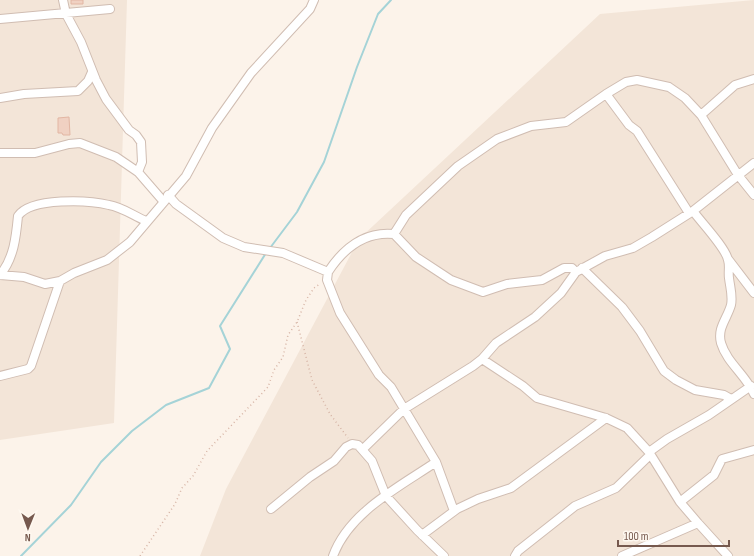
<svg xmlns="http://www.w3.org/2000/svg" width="754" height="556" viewBox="0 0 754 556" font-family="'Sofia Sans Condensed',sans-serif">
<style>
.residential{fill:#f3e5d8}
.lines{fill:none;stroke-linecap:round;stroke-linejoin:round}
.stream{stroke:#a5d3d7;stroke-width:2}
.building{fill:#f0d1c2;stroke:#e2b6a3}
.street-casing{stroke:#d0bdb2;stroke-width:10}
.path{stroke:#d6b4a5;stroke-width:1.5;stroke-dasharray:1 3;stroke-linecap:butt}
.street{stroke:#fff;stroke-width:8}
</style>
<rect width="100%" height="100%" fill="#fcf3ea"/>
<path class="residential" d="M 0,0 L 127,0 L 114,423 L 0,440 Z
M 754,0 L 754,556 L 200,556 L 226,489 L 359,239 L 600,14 Z"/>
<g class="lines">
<path class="stream" d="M 270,248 L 297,212 L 324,162 L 357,67 L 378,14 L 391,0
M 21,556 L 71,505 L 101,462 L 132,431 L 166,405 L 209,388 L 230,349 L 220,326 L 266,253"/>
</g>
<path class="building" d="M 71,0 L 83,0 L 83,4 L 71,4 Z
M 69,117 L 70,135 L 63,135 L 62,133 L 58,133 L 58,118 Z"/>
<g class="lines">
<g class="street-casing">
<path id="street" d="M 63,0 L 66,14 L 81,42 L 96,80 L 106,99 L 129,130 L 136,135 L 141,142 L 142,162 L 138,172
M 0,19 L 110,9
M 606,94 L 629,125 L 637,131 L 689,213
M 0,98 L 24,94 L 78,91 L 88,81 L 92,72
M 701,115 L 738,175 L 754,195
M 0,153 L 35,153 L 69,144 L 80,143 L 116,157 L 138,172 L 164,202
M 168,195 L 176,204 L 223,238 L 244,247 L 283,253 L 328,272 C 343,249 364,231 394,234 L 416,257 L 451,280 L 483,292 L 507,284 L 542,280 L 564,268 L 572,268 L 576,272 L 605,256 L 633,248 L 652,237 L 693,211 L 754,163
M 693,211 C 701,222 726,248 728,260 C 730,266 728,272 729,278 C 730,287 733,296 731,305 C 727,319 717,328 721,343 C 727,363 746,375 754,394
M 394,234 L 406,215 L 458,166 L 497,139 L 531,126 L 566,122 L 606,94 L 626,82 L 637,80 L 669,87 L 685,98 L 701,115 L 735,85 L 754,79
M 728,259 L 754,293
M 582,268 L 622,307 L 640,331 L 664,371 L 676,380 L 695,390 L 724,395 L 731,399
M 328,272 L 327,280 L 340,313 L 379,375 L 391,387 L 436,462 L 454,511
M 0,275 L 24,277 L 45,284 L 60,281 L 74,273 L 107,260 L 130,242 L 186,176 L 212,128 L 251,73 L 310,9 L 314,0
M 0,275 C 14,258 16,237 18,216 C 31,197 89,200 109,205 C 122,207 134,216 146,221
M 482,359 L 523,386 L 537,398 L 606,418 L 627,428 L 649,452 L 680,502 L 698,523
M 0,376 L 28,369 L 31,366 L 60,281
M 363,449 L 404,409 L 473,366 L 482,359 L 496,343 L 535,317 L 561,293 L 576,272
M 649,452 L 667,439 L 709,415 L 751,386
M 680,502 L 714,475 L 722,459 L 754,450
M 271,509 L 310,477 L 334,461 L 346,447 L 352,444 L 358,445 L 372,461 L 386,496 L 417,530 L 444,556
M 422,535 L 457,509 L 478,499 L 511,488 L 606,418
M 333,556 C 349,512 399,487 436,462
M 515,556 L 518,551 L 575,506 L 616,488 L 650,455
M 622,556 L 698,523 L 728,556"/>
</g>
<path class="path" d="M 297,322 L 312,380 L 330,414 L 348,438
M 140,556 L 175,504 L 182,488 L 193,476 L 207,451 L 268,387 L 274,370 L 283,357 L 288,335 L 297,322 L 306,300 L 314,288 L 320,284"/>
<use href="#street" class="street"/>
</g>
<g transform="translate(28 528) rotate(181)" stroke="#fef8f0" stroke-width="3" paint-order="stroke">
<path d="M0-3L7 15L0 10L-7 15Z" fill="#76594e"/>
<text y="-6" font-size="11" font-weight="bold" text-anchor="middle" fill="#76594e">N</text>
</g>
<path d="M618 540v6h111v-6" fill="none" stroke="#76594e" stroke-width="2"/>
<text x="624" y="540" font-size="12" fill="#76594e" stroke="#fef8f0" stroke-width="3" paint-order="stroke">100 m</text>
</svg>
